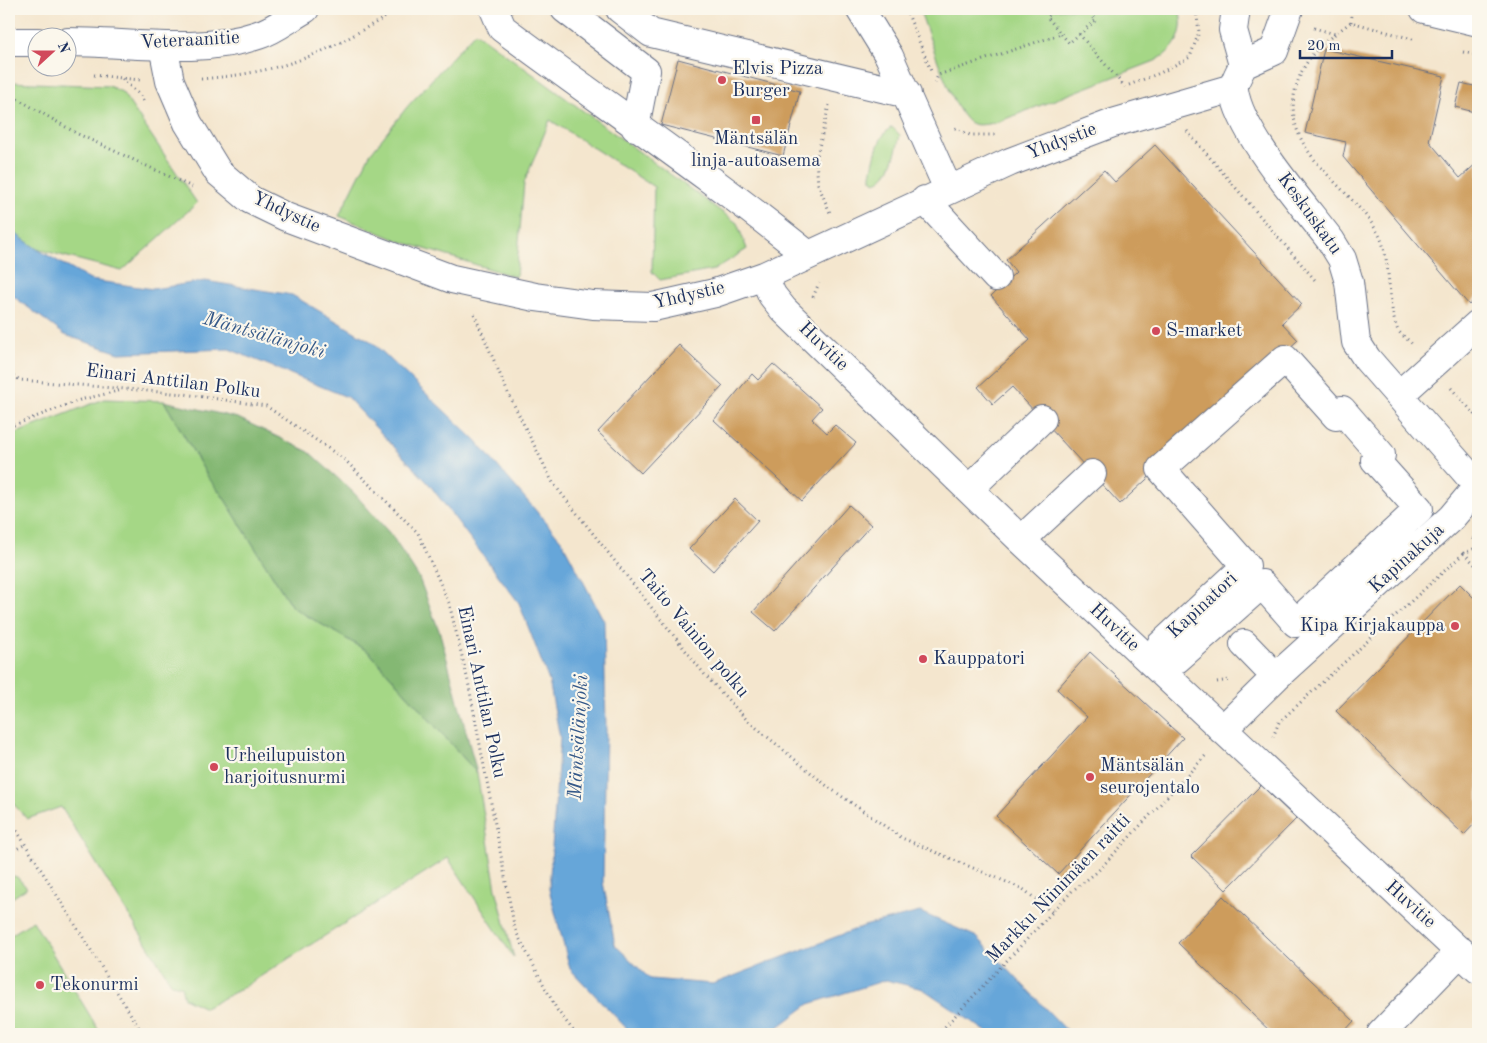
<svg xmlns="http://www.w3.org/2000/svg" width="1487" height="1043" viewBox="0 0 1487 1043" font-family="'Old Standard TT',serif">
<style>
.green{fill:#a5d786;stroke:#608372}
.forest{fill:#84b873;stroke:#507468}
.water{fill:#66a6d9;stroke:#406a9c}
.building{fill:#cd9c5b}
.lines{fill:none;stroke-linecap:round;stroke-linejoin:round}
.minor-casing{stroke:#676f85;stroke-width:30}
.major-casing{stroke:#676f85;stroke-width:30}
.path{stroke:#676f85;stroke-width:3;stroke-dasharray:1 4;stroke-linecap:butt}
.minor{stroke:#fff;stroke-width:28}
.major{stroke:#fff;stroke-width:28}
.poi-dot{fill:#d1495b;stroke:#fbf7ec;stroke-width:2}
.labels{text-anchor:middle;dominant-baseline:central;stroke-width:4.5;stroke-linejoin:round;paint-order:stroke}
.street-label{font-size:19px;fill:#1b2f5e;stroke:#fbf7ec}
.poi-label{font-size:19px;fill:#1b2f5e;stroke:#fbf7ec;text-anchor:start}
.water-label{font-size:20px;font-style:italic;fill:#355989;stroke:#fbf7ec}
</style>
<rect width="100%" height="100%" fill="#fbf7ec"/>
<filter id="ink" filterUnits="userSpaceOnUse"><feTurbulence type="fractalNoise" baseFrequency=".02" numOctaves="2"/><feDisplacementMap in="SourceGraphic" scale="10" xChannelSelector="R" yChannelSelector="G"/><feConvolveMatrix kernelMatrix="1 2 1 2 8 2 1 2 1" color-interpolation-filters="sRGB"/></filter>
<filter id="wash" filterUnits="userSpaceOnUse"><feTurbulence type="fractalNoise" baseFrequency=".0096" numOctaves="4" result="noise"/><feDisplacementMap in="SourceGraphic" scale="20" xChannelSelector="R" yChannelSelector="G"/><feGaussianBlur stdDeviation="1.12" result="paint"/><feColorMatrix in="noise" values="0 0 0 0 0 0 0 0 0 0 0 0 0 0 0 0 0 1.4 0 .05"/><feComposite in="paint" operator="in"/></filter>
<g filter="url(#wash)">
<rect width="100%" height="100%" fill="#f4e6ce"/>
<path class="green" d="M 919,9 L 1179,9 C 1186,32 1176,50 1155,61 L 995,123 C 986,124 976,127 969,122 C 952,110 928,31 919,9 Z
M 475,32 L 737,223 L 747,249 L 714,270 L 660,280 L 652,272 L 654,187 L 550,120 L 524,183 L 516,277 L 399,241 L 339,216 L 370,154 L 407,107 Z
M 9,82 L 109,86 L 122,92 L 197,203 L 122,271 L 37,249 L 9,229 Z
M 892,127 L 900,135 C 897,148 891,179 875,182 L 871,179 L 871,174 C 875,158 877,136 892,127 Z
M 104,399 L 164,401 L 208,477 L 224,498 L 292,607 L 369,652 L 477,773 L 496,889 L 514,958 L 448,858 L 239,990 L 205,1008 L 184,998 L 181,986 L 172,984 L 61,807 L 27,819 L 9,799 L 9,436 Z
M 9,875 L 17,877 L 27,888 L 9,900 Z
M 33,921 L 101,1034 L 9,1034 L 9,936 Z"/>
<path class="forest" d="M 164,401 L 238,418 L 309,452 L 354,493 L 392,536 L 419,578 L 440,633 L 477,773 L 369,652 L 292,607 L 224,498 L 208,477 Z"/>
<path class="water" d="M 9,229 L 37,249 L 90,280 L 153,289 L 205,281 L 292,295 L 372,342 L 476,441 L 562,541 L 604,621 L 606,730 L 603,882 L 615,945 L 650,979 L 713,984 L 864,926 L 920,912 L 977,937 L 1070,1034 L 990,1034 L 923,989 L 886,980 L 809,1004 L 769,1034 L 632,1034 L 570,969 L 549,889 L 560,738 L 549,681 L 519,603 L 429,484 L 347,397 L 229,349 L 119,353 L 65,335 L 9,293 Z"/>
<g id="blocks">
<path class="building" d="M 1324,49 L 1444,76 L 1429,141 L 1460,178 L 1478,162 L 1478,296 L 1469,305 L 1343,157 L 1346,142 L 1305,133 Z
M 678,59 L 800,91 L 783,156 L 661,125 Z
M 1461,83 L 1478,87 L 1478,113 L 1455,107 Z
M 1155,145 L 1302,304 L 1282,323 L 1298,340 L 1120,504 L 1012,387 L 993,404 L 978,387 L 1030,340 L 991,296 L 1016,272 L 1006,260 L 1104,170 L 1115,182 Z
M 679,345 L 723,386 L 641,473 L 598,432 Z
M 773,364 L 822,408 L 812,419 L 827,433 L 835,425 L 856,443 L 802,501 L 714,420 L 752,374 L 758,380 Z
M 735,499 L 758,521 L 713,571 L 689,549 Z
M 849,505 L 871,525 L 775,631 L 753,612 Z
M 1460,584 L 1478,602 L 1478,820 L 1464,835 L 1336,711 Z
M 1090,652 L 1183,738 L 1058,874 L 996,816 L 1087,717 L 1057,689 Z
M 1261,785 L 1296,819 L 1226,890 L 1191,856 Z
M 1223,896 L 1354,1021 L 1342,1034 L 1273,1034 L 1178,943 Z"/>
</g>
</g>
<g filter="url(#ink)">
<use href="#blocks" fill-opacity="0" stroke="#676f85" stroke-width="1"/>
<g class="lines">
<g class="minor-casing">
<path id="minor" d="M 494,9 L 502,28 C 604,104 709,175 808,255
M 565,9 L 646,71 L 635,127
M 620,9 L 651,33 L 907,94
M 860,9 L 889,56 L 948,189
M 163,46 L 170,81 L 188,123 L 218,172 L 251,200 L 286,217 L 452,279 L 535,297 L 593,305 L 653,307 L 715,293 L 764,276 L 1010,162 L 1113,123 L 1233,88
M 925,200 L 996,277
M 764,276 L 772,295 L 783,309 L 1021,540 L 1478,969
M 1285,359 L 1336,416 L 1342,410 L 1381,455 L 1375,460 L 1419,509 L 1296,623 L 1262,584 L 1177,659 L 1161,645 L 1246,566 L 1161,469 Z
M 1399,395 L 1478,324
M 969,489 L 1042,419
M 1021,540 L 1092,474
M 1244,644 L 1276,677
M 1222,730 L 1276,677 L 1452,517 L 1478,486
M 1381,1034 L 1461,951"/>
</g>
<g class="major-casing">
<path id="major" d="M 1236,9 L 1233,30 L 1243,65 C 1240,72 1233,83 1234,90 C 1240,134 1303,204 1331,241 L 1342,259 L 1349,282 L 1356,342 L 1367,359 L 1478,486
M 1424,9 L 1478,22
M 9,42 L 38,42
M 68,42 C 129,42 199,55 258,35 C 275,30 290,17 305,9
M 1243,65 L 1274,51 L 1289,9"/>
</g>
<path class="path" d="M 906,9 L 931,71
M 1057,9 L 1047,17 L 1069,43 L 1096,20 L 1086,9
M 1351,22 L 1353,9
M 1314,28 L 1335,34 L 1351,22 L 1416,40
M 1079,34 L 1125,87
M 1335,34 C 1315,49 1303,63 1296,87 C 1278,153 1352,185 1379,235 C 1391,257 1387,304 1397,328 C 1399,334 1408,339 1412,344
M 1463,52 L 1478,55
M 47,72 L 61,72
M 94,75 L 140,80
M 122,79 L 141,96 L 145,104
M 201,79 C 263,74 310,62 364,29 C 375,23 387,17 397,9
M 935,83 L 938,75 L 1061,34
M 1129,85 L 1160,73 L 1190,57 L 1199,32 L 1196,9
M 9,94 L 78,134 L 192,187
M 829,105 L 816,160 L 818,184 L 830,213
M 955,128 L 970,135 L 995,135
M 1187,131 L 1315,280
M 813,297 L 819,283
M 474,314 L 508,393 L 553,483 L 705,675 L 747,720 L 827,786 L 902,838 L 1023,889 L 1053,913
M 9,373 L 20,380 L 184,394 L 266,406 L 344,459 L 418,533 L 449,603 L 468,681 L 515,930 L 557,1010 L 576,1034
M 1451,388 L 1478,418
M 9,427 L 80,400 L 122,390
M 1473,538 L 1478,543
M 1478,547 L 1464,553 L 1478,568
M 1217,682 L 1230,680
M 1273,737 L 1279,722 L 1464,553
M 9,818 L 143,1034
M 9,853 L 24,845
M 938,1034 L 1073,890 L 1097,872 L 1206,755"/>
<use href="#minor" class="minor"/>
<use href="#major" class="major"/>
</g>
</g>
<g class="poi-dot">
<circle cx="722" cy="80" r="5"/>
<rect x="751" y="115" width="10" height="10" rx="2.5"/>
<circle cx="1156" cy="331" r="5"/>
<circle cx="1455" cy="626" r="5"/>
<circle cx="923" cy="659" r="5"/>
<circle cx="214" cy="767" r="5"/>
<circle cx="1090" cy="777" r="5"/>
<circle cx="40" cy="985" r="5"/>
</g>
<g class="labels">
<g class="street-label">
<text transform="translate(190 41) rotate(-3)">Veteraanitie</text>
<text transform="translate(1062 142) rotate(-21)">Yhdystie</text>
<text transform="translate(286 213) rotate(25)">Yhdystie</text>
<text transform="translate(1309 214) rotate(54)">Keskuskatu</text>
<text transform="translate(689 296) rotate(-13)">Yhdystie</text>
<text transform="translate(823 347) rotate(44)">Huvitie</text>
<text transform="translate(173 382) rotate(7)">Einari Anttilan Polku</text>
<text transform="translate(1407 559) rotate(-42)">Kapinakuja</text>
<text transform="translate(1203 606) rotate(-43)">Kapinatori</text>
<text transform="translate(1114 628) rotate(43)">Huvitie</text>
<text transform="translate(693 634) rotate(50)">Taito Vainion polku</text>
<text transform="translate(481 692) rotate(78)">Einari Anttilan Polku</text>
<text transform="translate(1059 889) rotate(-46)">Markku Niinimäen raitti</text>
<text transform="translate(1410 905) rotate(42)">Huvitie</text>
</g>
<g class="poi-label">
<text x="732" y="69">Elvis Pizza<tspan x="732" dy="22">Burger</tspan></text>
<text x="756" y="139" text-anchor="middle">Mäntsälän<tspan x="756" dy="22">linja-autoasema</tspan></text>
<text x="1166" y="331">S-market</text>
<text x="1445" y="626" text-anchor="end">Kipa Kirjakauppa</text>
<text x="933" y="659">Kauppatori</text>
<text x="224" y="756">Urheilupuiston<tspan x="224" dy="22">harjoitusnurmi</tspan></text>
<text x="1100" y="766">Mäntsälän<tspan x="1100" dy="22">seurojentalo</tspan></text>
<text x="50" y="985">Tekonurmi</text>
</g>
<g class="water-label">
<text transform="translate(264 336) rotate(16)">Mäntsälänjoki</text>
<text transform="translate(579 737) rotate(-87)">Mäntsälänjoki</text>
</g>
</g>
<rect width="1487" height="1043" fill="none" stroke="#fbf7ec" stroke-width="30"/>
<g transform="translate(52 52) rotate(69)"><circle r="24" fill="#fbf7ec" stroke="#a1a7b3"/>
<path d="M0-4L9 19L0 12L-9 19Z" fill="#d1495b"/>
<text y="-8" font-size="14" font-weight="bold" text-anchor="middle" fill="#1b2f5e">N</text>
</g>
<path d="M1300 50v8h92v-8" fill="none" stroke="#1b2f5e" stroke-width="2.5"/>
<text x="1307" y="50" font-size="15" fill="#1b2f5e" stroke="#fbf7ec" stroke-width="4" paint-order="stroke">20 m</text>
</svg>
